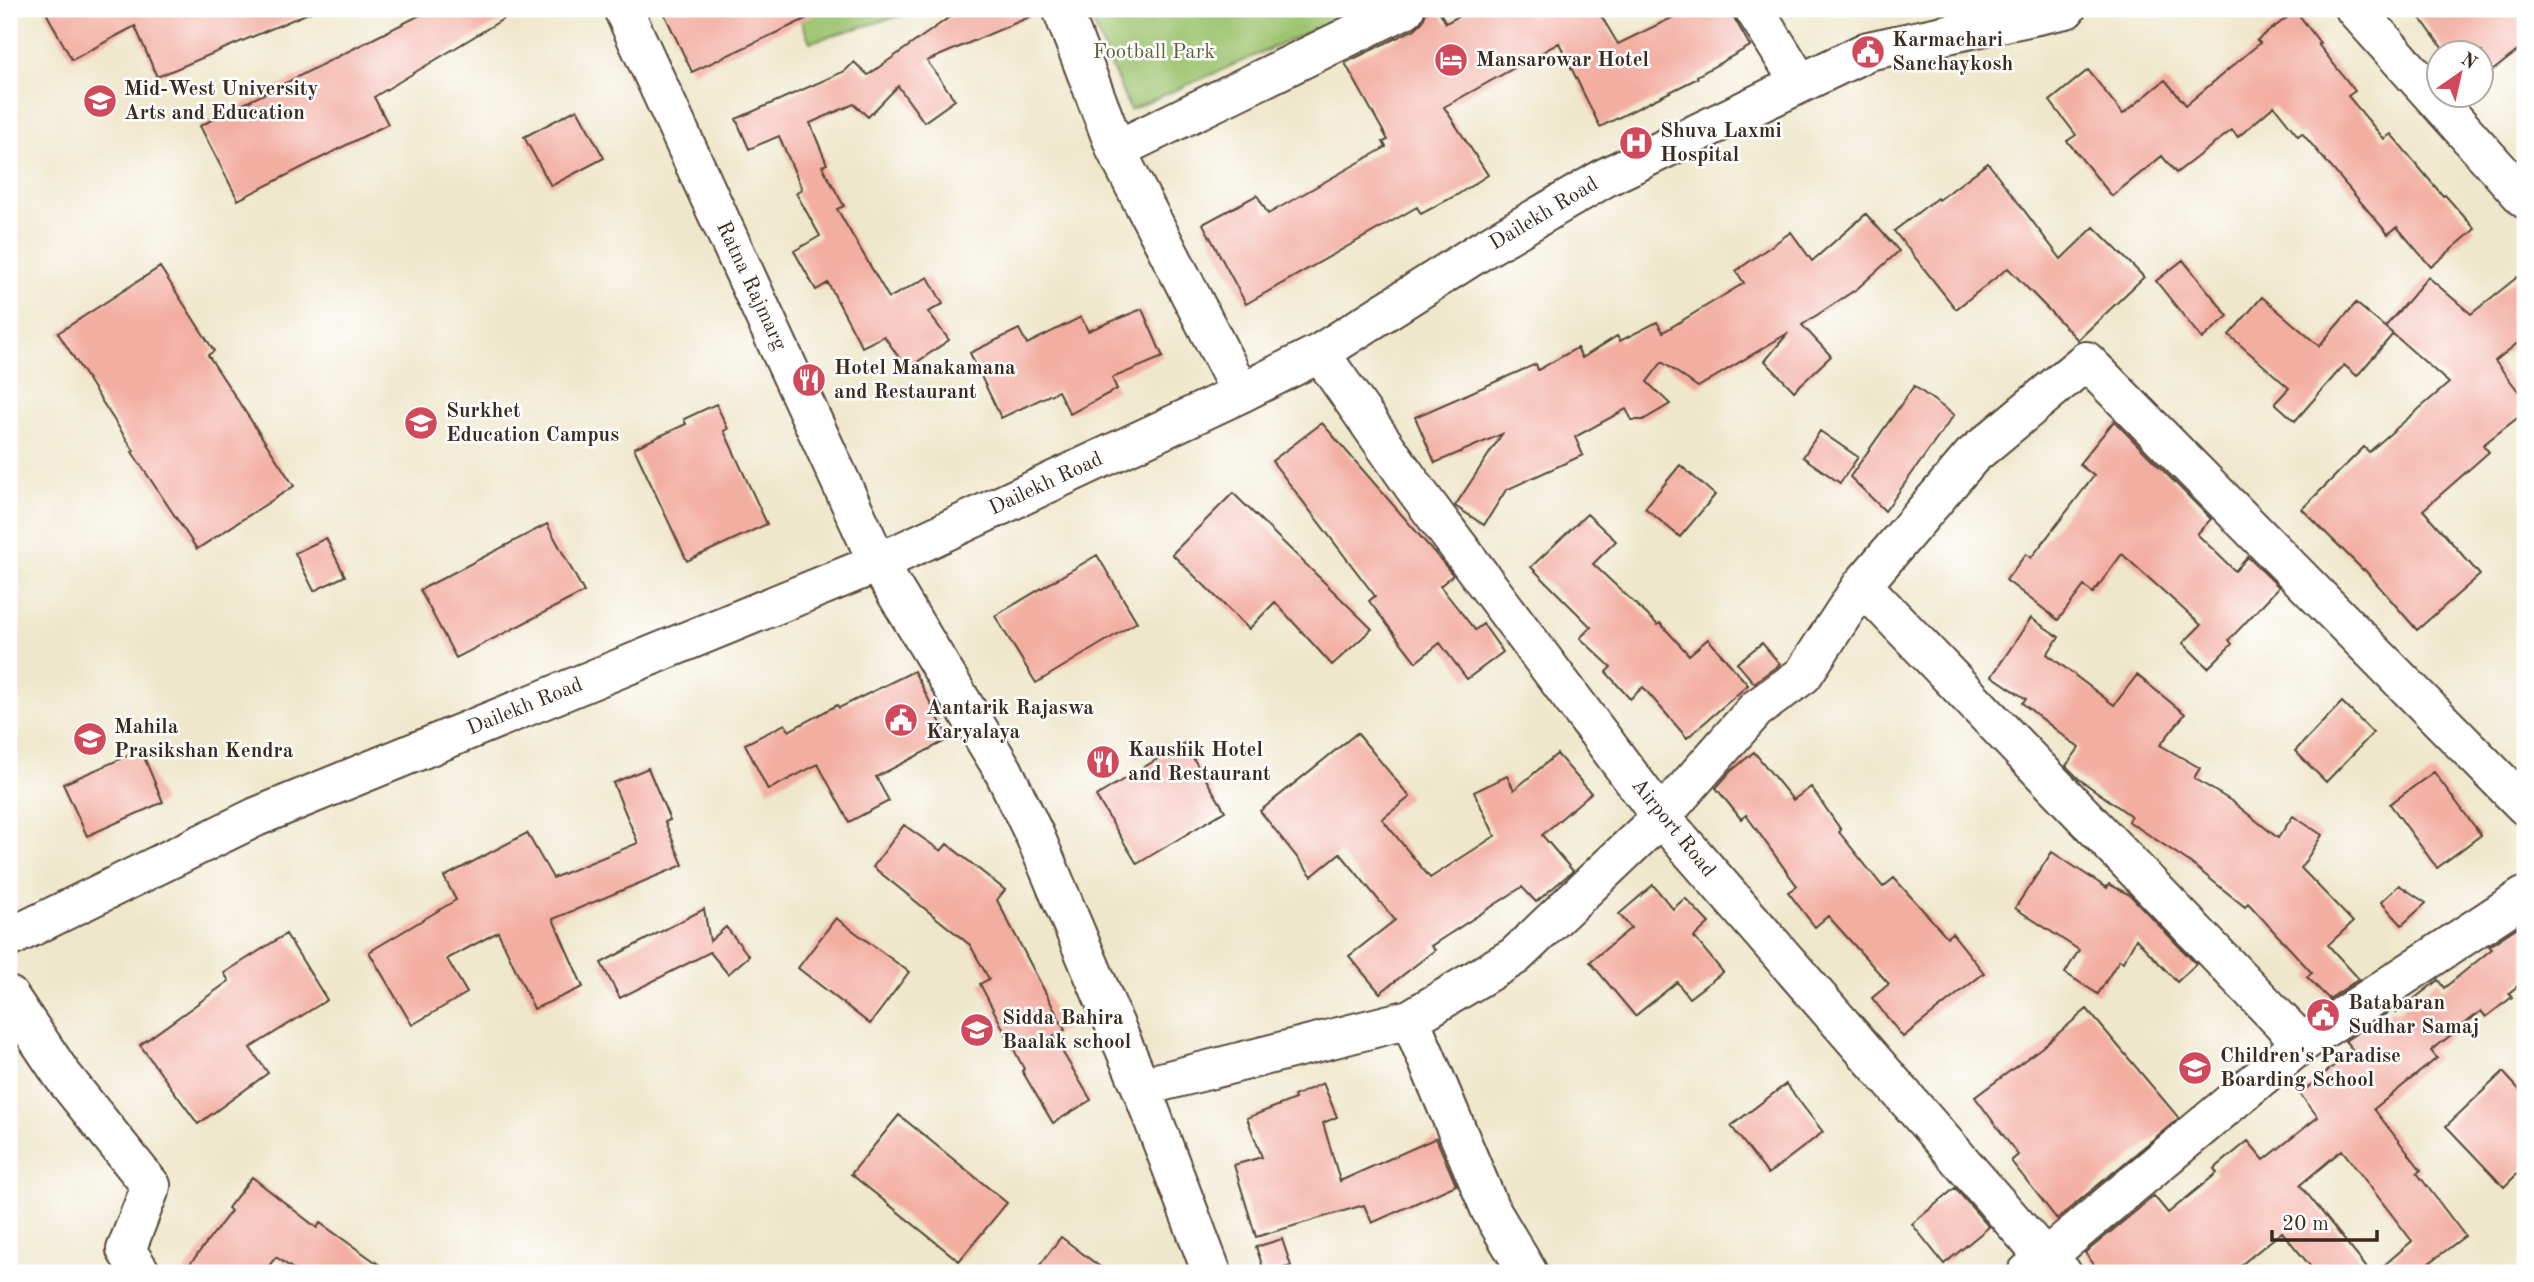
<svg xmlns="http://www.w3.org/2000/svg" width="2534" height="1282" viewBox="0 0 2534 1282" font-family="'Old Standard TT',serif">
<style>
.park{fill:#9ec46f;stroke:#6c7746;stroke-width:2}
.building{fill:#f3aea2}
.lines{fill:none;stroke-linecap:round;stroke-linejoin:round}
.minor-casing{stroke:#564638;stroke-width:42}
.minor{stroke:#fff;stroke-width:38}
.labels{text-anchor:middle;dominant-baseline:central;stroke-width:5;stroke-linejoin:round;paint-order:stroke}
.poi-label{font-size:21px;font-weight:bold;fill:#3b2a1e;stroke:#fff;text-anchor:start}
.park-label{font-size:21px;fill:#5e603a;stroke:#fff}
.street-label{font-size:21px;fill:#3b2a1e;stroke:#fff}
</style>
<rect width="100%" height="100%" fill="#fff"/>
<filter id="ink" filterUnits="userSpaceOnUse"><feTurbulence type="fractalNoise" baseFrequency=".0143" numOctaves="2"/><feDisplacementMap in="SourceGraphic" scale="14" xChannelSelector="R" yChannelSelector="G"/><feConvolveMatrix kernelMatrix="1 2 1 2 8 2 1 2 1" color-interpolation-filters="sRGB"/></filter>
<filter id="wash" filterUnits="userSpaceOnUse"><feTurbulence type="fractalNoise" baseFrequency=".00686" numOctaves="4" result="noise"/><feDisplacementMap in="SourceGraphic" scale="28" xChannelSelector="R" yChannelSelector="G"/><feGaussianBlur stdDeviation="1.57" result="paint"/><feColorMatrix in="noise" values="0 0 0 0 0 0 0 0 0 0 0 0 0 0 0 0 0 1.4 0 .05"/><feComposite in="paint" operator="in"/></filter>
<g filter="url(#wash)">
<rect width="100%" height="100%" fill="#efe7cb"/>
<path class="park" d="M 796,9 L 904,9 L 906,14 L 810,42 Z
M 1087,9 L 1362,9 L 1130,110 Z"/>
<g id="blocks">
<path class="building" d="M 44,9 L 318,9 L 157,77 L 135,26 L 72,60 Z
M 432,9 L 520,9 L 374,97 L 388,124 L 238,200 L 200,126 Z
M 662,9 L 827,9 L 692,72 Z
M 961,9 L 1041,9 L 1041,12 L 927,61 L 955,100 L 924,122 L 898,86 L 868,117 L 854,104 L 810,123 L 827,164 L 822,166 L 844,206 L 837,209 L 889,298 L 928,277 L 943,304 L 928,312 L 949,340 L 907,369 L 884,336 L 862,347 L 828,283 L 816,290 L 794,251 L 820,236 L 796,193 L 802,189 L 779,136 L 749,149 L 736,119 L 845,71 L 854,62 L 868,75 Z
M 1427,9 L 1438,9 L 1446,23 L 1473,9 L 1597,9 L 1618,44 L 1690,9 L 1729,9 L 1750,46 L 1697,76 L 1698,78 L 1600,127 L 1559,43 L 1444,107 L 1488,175 L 1457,195 L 1421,214 L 1417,207 L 1246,304 L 1203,224 L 1257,195 L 1268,214 L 1386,147 L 1383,142 L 1388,140 L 1345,63 L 1415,29 L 1423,21 Z
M 2414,9 L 2525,9 L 2525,45 L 2482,79 L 2482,52 L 2445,52 Z
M 2296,11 L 2320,43 L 2318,44 L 2355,91 L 2348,96 L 2384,139 L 2391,134 L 2443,196 L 2445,195 L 2475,229 L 2431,267 L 2397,227 L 2388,234 L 2302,133 L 2298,136 L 2274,106 L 2238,137 L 2232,130 L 2176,173 L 2162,156 L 2112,196 L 2067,141 L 2076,135 L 2050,101 L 2088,70 L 2123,114 L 2165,80 L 2186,105 L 2260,43 L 2257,40 Z
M 577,109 L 604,158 L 551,186 L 524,137 Z
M 1988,163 L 2061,259 L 2094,227 L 2144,277 L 2078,340 L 2008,268 L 1956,309 L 1894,231 L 1937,198 L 1939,200 Z
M 1866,214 L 1899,251 L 1858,288 L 1802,325 L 1831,356 L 1794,391 L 1765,361 L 1788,333 L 1698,387 L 1662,362 L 1647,382 L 1670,404 L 1643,420 L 1632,420 L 1626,409 L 1575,437 L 1583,455 L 1506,490 L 1484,525 L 1455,506 L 1502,434 L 1435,463 L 1415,417 L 1536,364 L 1538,370 L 1577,348 L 1582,358 L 1617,336 L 1620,341 L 1657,322 L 1663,332 L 1744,283 L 1736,271 L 1791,232 L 1812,261 Z
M 2183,260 L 2228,316 L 2202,339 L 2156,281 Z
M 160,267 L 214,351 L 208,355 L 294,486 L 197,549 L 132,452 L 134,451 L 58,333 Z
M 2525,271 L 2525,337 L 2495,361 L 2525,400 L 2525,412 L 2483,445 L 2489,452 L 2423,510 L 2480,575 L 2417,630 L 2364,569 L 2363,570 L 2302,509 L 2364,447 L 2369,452 L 2449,383 L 2385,327 L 2428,277 L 2471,314 Z
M 2262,297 L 2319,346 L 2356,303 L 2393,334 L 2357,376 L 2344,365 L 2295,421 L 2275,403 L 2289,388 L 2229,335 Z
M 1142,309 L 1163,357 L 1112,378 L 1117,389 L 1070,414 L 1058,391 L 1001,418 L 970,353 L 1019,329 L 1027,344 L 1081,317 L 1088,331 Z
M 1914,386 L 1954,415 L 1885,511 L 1850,477 Z
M 716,404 L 728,429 L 724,431 L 767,524 L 687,561 L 634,448 L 686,424 L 684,419 Z
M 2114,421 L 2211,519 L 2197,534 L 2235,571 L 2248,557 L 2279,587 L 2229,640 L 2232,644 L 2208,668 L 2183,643 L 2201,625 L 2122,554 L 2093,593 L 2084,586 L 2058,620 L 2006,580 L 2026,554 L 2031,558 L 2094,476 L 2079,464 Z
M 1322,423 L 1440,559 L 1453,575 L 1440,586 L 1475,630 L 1483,624 L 1503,652 L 1467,679 L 1440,643 L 1416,662 L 1369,601 L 1375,596 L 1272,461 Z
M 1820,431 L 1858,457 L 1840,483 L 1803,457 Z
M 1680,465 L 1715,495 L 1680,537 L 1645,508 Z
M 1233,493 L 1372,629 L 1332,665 L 1275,602 L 1249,629 L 1172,554 Z
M 1587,514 L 1616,541 L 1593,564 L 1658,625 L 1660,623 L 1689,655 L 1708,639 L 1748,685 L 1687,738 L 1643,687 L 1630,699 L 1606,672 L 1611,667 L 1580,638 L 1591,627 L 1531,567 Z
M 547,524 L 584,592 L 456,658 L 420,590 Z
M 326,538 L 345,576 L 314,591 L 295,553 Z
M 1097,555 L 1137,622 L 1036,683 L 995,616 Z
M 2031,618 L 2059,637 L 2047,654 L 2114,705 L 2137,675 L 2185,714 L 2160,745 L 2200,768 L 2194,778 L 2233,802 L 2278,838 L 2293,816 L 2322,835 L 2301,868 L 2353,922 L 2328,945 L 2359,979 L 2329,999 L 2307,977 L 2312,973 L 2248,903 L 2245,907 L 2188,861 L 2128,821 L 2131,816 L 2079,779 L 2066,766 L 2079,748 L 2022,703 L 2026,699 L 1992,676 Z
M 1762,643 L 1780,664 L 1754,683 L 1737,663 Z
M 914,671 L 949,739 L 876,777 L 889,801 L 849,822 L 818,764 L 768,790 L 745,744 L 785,724 L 789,731 L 837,705 L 839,708 Z
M 2342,702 L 2373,733 L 2326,782 L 2295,751 Z
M 1357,733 L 1410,797 L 1382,819 L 1430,878 L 1495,836 L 1474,792 L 1507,776 L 1514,790 L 1557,754 L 1591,793 L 1542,835 L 1573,871 L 1536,902 L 1522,887 L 1431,946 L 1435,950 L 1380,993 L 1349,956 L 1395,920 L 1340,853 L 1312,876 L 1260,811 Z
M 1184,743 L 1225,811 L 1137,864 L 1096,796 Z
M 141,750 L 163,802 L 87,836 L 63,784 Z
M 1754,752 L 1793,800 L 1811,787 L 1841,830 L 1839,832 L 1883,887 L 1894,878 L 1947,937 L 1952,933 L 1984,973 L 1903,1037 L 1872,998 L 1889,984 L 1828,916 L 1815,927 L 1788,892 L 1797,886 L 1746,815 L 1741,819 L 1716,788 L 1730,772 Z
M 648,768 L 670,820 L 665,822 L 683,865 L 553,919 L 583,987 L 534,1009 L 498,932 L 447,959 L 467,993 L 412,1025 L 369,952 L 456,900 L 444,877 L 527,833 L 553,878 L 638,843 L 613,783 Z
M 2434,772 L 2481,835 L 2437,868 L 2390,804 Z
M 904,825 L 941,851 L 947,844 L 1005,890 L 997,900 L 1065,1030 L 1053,1036 L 1091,1100 L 1053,1123 L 1022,1071 L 1024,1069 L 980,984 L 989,979 L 970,945 L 873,867 Z
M 2052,852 L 2107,888 L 2109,884 L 2130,895 L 2196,964 L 2177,982 L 2136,939 L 2123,962 L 2119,960 L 2098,994 L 2065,973 L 2079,950 L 2015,908 Z
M 1653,885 L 1673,909 L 1685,898 L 1709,923 L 1694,937 L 1723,972 L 1689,998 L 1677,982 L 1635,1016 L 1590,962 L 1631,928 L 1619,914 Z
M 2399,885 L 2426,903 L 2402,925 L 2381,902 Z
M 704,909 L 710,941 L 726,927 L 749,956 L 728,974 L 710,952 L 620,998 L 601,963 Z
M 836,918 L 909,972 L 870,1024 L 798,968 Z
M 2525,922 L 2525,980 L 2509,993 L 2512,997 L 2486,1017 L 2481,1011 L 2431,1051 L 2437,1058 L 2374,1109 L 2421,1170 L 2417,1173 L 2465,1236 L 2416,1273 L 2375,1273 L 2412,1241 L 2342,1150 L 2300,1185 L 2371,1273 L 2316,1273 L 2282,1232 L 2231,1273 L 2101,1273 L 2085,1253 L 2154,1196 L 2168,1213 L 2217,1173 L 2214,1169 L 2248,1141 L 2264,1160 L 2318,1117 L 2300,1094 L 2353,1050 L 2345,1041 L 2393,1009 L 2396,1013 L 2438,980 L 2444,988 L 2492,949 L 2489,946 Z
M 286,934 L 327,1000 L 250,1048 L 268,1073 L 198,1124 L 140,1045 L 229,981 L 224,973 Z
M 2087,1009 L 2179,1118 L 2057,1219 L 2011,1161 L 2018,1155 L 1975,1097 L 2041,1048 Z
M 2503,1072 L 2525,1096 L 2525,1166 L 2504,1187 L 2446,1126 Z
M 1323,1083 L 1337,1117 L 1323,1123 L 1340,1181 L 1436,1138 L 1456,1185 L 1372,1223 L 1364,1205 L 1256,1237 L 1234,1165 L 1262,1157 L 1247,1118 L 1295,1099 L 1294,1096 Z
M 1786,1084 L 1823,1132 L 1768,1174 L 1731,1126 Z
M 899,1115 L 1007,1203 L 959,1261 L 851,1174 Z
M 252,1177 L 317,1228 L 320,1223 L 391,1273 L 299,1273 L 276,1257 L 263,1273 L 183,1273 L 231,1211 L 228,1208 Z
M 1955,1188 L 1989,1227 L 1944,1264 L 1912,1224 Z
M 1061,1237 L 1108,1273 L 1034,1273 Z
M 1282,1239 L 1291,1266 L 1265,1273 L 1256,1247 Z"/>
</g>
</g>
<g filter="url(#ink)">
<use href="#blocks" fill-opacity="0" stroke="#564638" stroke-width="2"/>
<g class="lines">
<g class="minor-casing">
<path id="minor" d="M 623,9 L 878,563 L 1003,770 L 1035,836 L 1141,1087 L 1212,1273
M 1062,9 L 1116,150 L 1241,393
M 1754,9 L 1800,83
M 2355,9 L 2525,199
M 1116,150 L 1405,9
M 1320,353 L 1416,490 L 1661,817 L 2045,1258 L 2062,1273
M 1862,585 L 2302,1043
M 9,938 L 256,817 L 878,563 L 1241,393 L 1320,353 L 1482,250 L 1606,177 L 1868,51 L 2066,9
M 9,996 L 62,1075 L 151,1186 L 126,1250 L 141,1273
M 1410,1019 L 1490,1209 L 1528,1273
M 1141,1087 L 1410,1019 L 1515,956 L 1661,817 L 1756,709 L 1803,675 L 1862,585 L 1972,456 L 2086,361 L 2525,806
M 2027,1273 L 2302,1043 L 2525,896"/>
</g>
<use href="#minor" class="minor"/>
</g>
</g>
<defs>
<g id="civic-disc" transform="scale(1.75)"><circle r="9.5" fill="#d1495b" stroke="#fff"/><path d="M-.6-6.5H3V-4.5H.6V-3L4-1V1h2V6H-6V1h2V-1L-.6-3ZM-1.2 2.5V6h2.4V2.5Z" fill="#fff"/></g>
<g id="hotel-disc" transform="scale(1.75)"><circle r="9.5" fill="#d1495b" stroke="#fff"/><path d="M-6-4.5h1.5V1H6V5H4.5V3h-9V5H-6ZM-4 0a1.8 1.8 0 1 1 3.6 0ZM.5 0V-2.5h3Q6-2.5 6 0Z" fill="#fff"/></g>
<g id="university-disc" transform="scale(1.75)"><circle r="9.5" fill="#d1495b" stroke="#fff"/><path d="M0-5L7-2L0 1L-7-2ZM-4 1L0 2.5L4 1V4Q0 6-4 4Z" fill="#fff"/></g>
<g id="hospital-disc" transform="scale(1.75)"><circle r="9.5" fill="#d1495b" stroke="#fff"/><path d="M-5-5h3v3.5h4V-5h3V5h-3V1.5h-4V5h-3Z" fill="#fff"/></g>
<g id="restaurant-disc" transform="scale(1.75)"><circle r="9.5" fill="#d1495b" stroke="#fff"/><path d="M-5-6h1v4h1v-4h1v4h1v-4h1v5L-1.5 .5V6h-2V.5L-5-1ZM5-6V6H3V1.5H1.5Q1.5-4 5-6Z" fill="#fff"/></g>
<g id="school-disc" transform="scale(1.75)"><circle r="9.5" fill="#d1495b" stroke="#fff"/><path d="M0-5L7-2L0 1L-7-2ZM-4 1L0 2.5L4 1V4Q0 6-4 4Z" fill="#fff"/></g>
</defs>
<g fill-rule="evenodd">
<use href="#civic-disc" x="1868" y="52"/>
<use href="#hotel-disc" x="1451" y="60"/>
<use href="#university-disc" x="100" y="101"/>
<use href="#hospital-disc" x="1636" y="143"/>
<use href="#restaurant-disc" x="809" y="380"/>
<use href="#university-disc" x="421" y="423"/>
<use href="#civic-disc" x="901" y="720"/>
<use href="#school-disc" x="90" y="739"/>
<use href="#restaurant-disc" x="1103" y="762"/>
<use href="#civic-disc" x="2323" y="1015"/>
<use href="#school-disc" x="977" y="1030"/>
<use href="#school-disc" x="2195" y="1068"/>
</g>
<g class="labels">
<g class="poi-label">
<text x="1892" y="40">Karmachari<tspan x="1892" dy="24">Sanchaykosh</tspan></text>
<text x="1476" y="60">Mansarowar Hotel</text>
<text x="124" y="89">Mid-West University<tspan x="124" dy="24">Arts and Education</tspan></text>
<text x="1660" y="131">Shuva Laxmi<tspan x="1660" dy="24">Hospital</tspan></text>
<text x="834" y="368">Hotel Manakamana<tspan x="834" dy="24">and Restaurant</tspan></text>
<text x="446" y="411">Surkhet<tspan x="446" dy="24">Education Campus</tspan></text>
<text x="926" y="708">Aantarik Rajaswa<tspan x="926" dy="24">Karyalaya</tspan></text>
<text x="114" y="727">Mahila<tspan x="114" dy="24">Prasikshan Kendra</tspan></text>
<text x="1128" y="750">Kaushik Hotel<tspan x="1128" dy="24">and Restaurant</tspan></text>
<text x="2348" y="1003">Batabaran<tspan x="2348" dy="24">Sudhar Samaj</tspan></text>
<text x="1002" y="1018">Sidda Bahira<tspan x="1002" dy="24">Baalak school</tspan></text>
<text x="2220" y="1056">Children's Paradise<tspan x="2220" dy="24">Boarding School</tspan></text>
</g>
<g class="park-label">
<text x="1154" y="52">Football Park</text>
</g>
<g class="street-label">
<text transform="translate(1544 214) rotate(-31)">Dailekh Road</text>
<text transform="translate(751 286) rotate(65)">Ratna Rajmarg</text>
<text transform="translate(1046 484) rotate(-25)">Dailekh Road</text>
<text transform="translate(525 707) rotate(-22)">Dailekh Road</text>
<text transform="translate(1673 828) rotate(51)">Airport Road</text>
</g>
</g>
<rect width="2534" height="1282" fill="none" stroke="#fff" stroke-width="35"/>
<g transform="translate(2460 74) rotate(34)"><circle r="33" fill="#ffffff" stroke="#b1aaa5" stroke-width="2"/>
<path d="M0-5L12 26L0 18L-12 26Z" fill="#d1495b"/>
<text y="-10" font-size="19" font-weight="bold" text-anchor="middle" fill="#3b2a1e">N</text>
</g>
<path d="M2272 1230v10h105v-10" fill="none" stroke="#3b2a1e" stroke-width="3.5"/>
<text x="2282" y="1230" font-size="21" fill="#3b2a1e" stroke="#ffffff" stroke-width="5" paint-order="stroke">20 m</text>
</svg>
